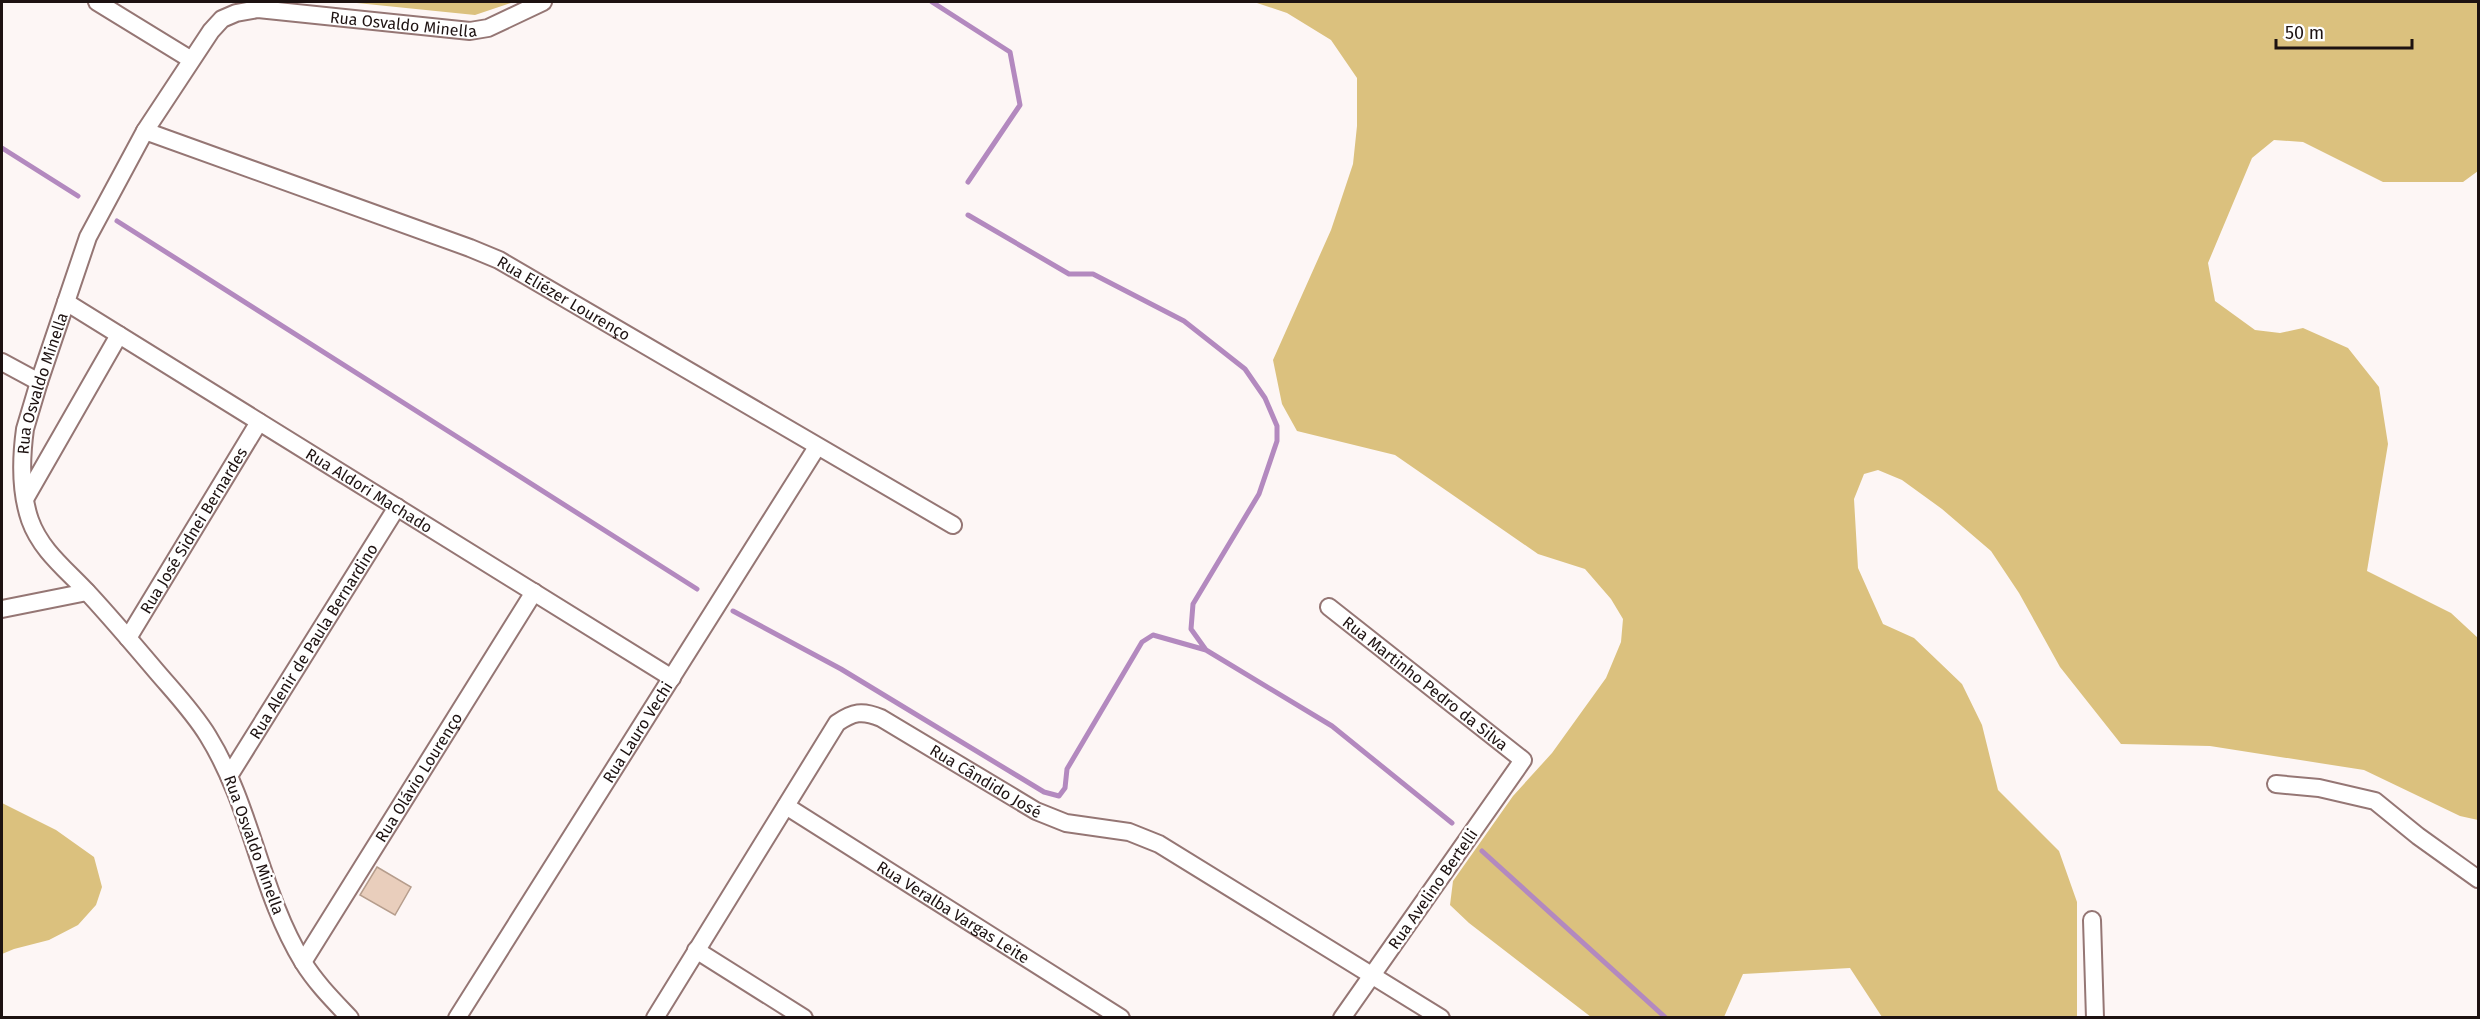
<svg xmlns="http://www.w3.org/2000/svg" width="2480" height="1019" viewBox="0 0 2480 1019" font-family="'Fira Sans',sans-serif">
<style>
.forest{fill:#dbc17e}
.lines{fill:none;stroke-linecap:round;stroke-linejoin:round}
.stream{stroke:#b389bf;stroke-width:5}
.building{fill:#e9cebc;stroke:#b69d8c;stroke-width:1.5}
.minor-casing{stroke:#957674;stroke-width:20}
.minor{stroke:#fff;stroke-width:16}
.labels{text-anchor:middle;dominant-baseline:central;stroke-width:5;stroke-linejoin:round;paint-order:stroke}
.street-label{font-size:16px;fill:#1d1211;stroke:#fff}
</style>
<rect width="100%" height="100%" fill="#fdf6f5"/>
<path class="forest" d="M 347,2 L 514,2 L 475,15 Z
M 1254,2 L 2478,2 L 2478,171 L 2463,182 L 2383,182 L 2303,142 L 2274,140 L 2252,158 L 2208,263 L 2215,301 L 2255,330 L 2280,333 L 2303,328 L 2348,348 L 2379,387 L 2388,444 L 2367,571 L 2451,613 L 2478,638 L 2478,820 L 2460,816 L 2364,770 L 2210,746 L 2121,744 L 2060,667 L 2019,593 L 1991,551 L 1942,509 L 1902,480 L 1878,470 L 1864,474 L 1854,499 L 1858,568 L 1883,624 L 1914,638 L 1962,684 L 1982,725 L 1998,790 L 2059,851 L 2077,902 L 2077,1017 L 1882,1017 L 1850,968 L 1743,974 L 1724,1017 L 1591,1017 L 1469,923 L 1450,905 L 1453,881 L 1513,796 L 1552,753 L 1606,678 L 1621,642 L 1623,619 L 1611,599 L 1585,569 L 1538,554 L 1395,455 L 1297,431 L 1282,404 L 1273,360 L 1331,230 L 1353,164 L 1357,126 L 1357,78 L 1331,40 L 1287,13 Z
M 2,803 L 56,830 L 94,857 L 102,887 L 96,905 L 78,925 L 49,940 L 14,949 L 2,954 Z"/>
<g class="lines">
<path class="stream" d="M 932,2 L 1010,52 L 1020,105 L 968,182
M 2,148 L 78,196
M 968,215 L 1069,274 L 1093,274 L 1184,321 L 1245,369 L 1265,398 L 1277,426 L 1277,441 L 1259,494 L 1193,604 L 1191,629 L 1206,650
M 117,221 L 697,589
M 733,611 L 841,669 L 1044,792 L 1059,796 L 1065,788 L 1067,769 L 1142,642 L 1153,635 L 1206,650 L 1332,726 L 1452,823
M 1482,851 L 1666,1018"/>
</g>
<path class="building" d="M 377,867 L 411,887 L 395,915 L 360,895 Z"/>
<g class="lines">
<g class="minor-casing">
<g id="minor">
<path d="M 97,2 L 190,59"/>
<path id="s1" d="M 145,131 L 470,248 L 499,260 L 953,525"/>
<path id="s2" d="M 66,302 L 672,678"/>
<path d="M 2,362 L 39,382"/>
<path d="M 25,499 L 119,335"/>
<path id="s3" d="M 1329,607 L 1523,760 L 1342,1018"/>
<path d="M 2,609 L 87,592"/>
<path id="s4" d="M 128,638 L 259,422"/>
<path id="s5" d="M 229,776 L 397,507"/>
<path d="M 2276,784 L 2319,788 L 2375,801 L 2418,836 L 2478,879"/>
<path id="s6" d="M 786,806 L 1121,1018"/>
<path d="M 2092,920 L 2095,1018"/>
<path d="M 696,950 L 804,1018"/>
<path id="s7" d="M 303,962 L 534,592"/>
<path id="s8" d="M 350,1018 C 333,1000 316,983 303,962 C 260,892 252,807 208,736 C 194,713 175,693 157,672 C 135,646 112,619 89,594 C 67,570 41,551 30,520 C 20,491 21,458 25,429 L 39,382 L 88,237 L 145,131 L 211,31 L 222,19 L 236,13 L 258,9 L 470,31 L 488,28 L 543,2"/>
<path id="s9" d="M 457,1018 L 817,447"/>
<path id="s10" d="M 655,1018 L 837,723 C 853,712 862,710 881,718 L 1036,811 L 1066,823 L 1129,832 L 1159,844 L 1441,1018"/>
</g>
</g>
<use href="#minor" class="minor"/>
</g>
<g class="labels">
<g class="street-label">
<text stroke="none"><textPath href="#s8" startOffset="1334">Rua Osvaldo Minella</textPath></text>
<text stroke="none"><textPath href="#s1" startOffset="452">Rua Eliézer Lourenço</textPath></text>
<text stroke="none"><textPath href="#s8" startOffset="740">Rua Osvaldo Minella</textPath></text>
<text stroke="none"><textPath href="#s2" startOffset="357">Rua Aldori Machado</textPath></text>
<text stroke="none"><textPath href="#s4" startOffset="126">Rua José Sidnei Bernardes</textPath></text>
<text stroke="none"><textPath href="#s5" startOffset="159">Rua Alenir de Paula Bernardino</textPath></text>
<text stroke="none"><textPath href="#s3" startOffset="123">Rua Martinho Pedro da Silva</textPath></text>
<text stroke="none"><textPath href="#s9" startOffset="338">Rua Lauro Vechi</textPath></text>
<text stroke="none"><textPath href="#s7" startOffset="218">Rua Olávio Lourenço</textPath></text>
<text stroke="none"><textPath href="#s10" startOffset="516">Rua Cândido José</textPath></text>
<text transform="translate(254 845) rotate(70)">Rua Osvaldo Minella</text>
<text transform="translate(1433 889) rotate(-55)">Rua Avelino Bertelli</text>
<text stroke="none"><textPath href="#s6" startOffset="198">Rua Veralba Vargas Leite</textPath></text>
</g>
</g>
<rect width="2480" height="1019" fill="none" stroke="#1d1211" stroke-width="6"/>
<path d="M2276 39v9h136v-9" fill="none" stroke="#1d1211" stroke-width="3"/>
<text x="2285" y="39" font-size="18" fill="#1d1211" stroke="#ffffff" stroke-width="4.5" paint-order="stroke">50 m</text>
</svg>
